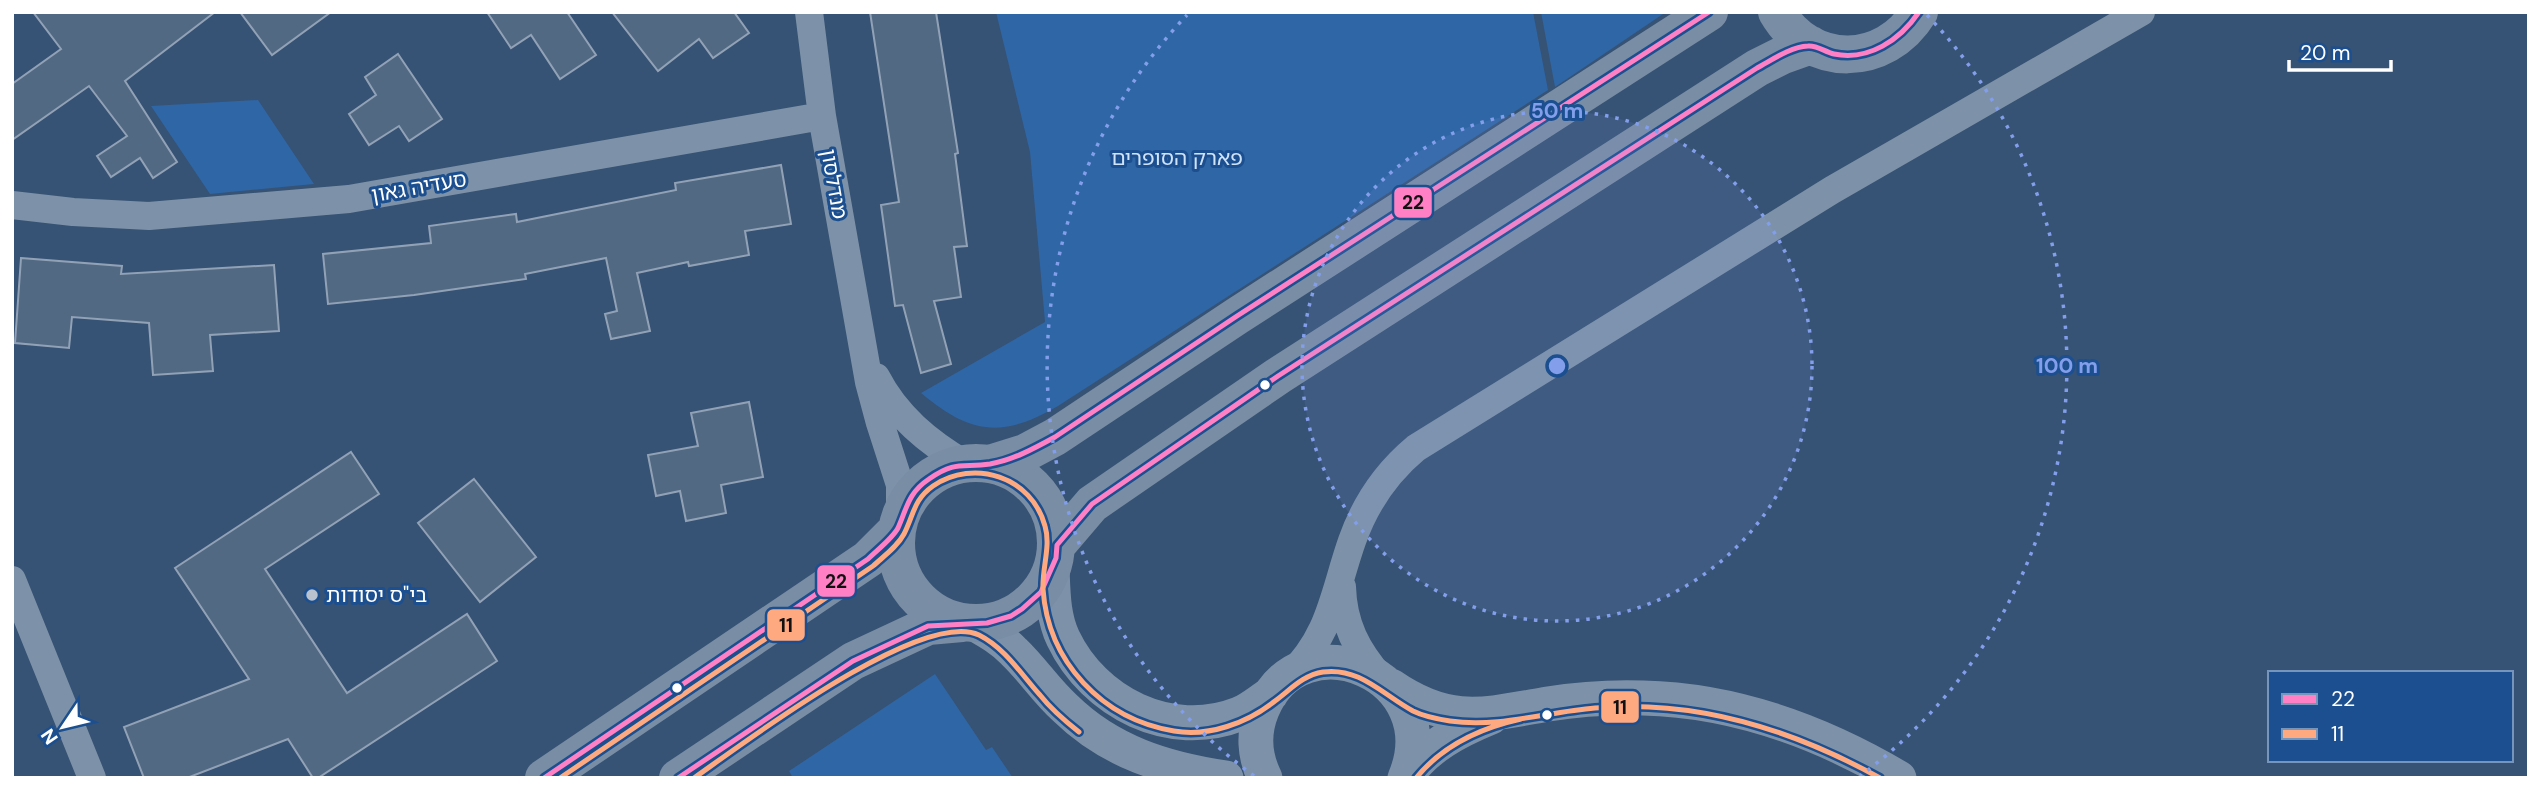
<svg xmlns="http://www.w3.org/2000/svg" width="2541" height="790" viewBox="0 0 2541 790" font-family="'DM Sans','Noto Sans Hebrew',sans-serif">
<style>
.green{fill:#2f66a5}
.building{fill:#526984;stroke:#92a2b6;stroke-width:2}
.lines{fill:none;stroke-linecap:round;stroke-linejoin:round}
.minor{stroke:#7d92a8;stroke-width:28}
.tertiary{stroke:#7d92a8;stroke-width:35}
.secondary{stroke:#798da4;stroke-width:38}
.bus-1-casing{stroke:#1b4f8f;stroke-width:10}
.bus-2-casing{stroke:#1b4f8f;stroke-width:10}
.bus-1{stroke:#ff80c5;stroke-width:5}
.bus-2{stroke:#ffa980;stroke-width:5}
.ring{fill:none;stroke:#839eea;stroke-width:3.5;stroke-dasharray:3.5 7}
.bus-dot{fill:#fff;stroke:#1b4f8f;stroke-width:2.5}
.poi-dot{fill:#b9c2ce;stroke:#1b4f8f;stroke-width:2.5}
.labels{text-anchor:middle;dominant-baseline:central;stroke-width:6;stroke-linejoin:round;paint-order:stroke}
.park-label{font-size:21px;fill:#cfe3fa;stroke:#1b4f8f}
.street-label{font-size:21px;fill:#fff;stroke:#1b4f8f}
.poi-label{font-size:21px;fill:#fff;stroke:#1b4f8f;text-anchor:start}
.centre{fill:#839eea;stroke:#1b4f8f;stroke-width:3.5}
.ring-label{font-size:21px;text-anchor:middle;font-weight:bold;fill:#839eea;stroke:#1b4f8f;stroke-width:6;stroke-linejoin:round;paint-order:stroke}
.line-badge{stroke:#1b4f8f;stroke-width:2.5}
.pale-badge-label{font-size:19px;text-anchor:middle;font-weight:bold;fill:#111}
</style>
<rect width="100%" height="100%" fill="#365274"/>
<path class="green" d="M 996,12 L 1533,12 L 1548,90 L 1058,406 C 1002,439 970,434 921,393 L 1045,322 L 1030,152 Z
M 1541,12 L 1666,12 L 1555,87 Z
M 258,100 L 314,184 L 210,194 L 151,106 Z
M 935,674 L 986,750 L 992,747 L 1013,778 L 793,778 L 789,771 Z"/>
<path class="building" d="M 33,12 L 215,12 L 125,81 L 177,162 L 153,178 L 140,158 L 111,177 L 97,156 L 127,136 L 89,86 L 12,140 L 12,84 L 61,49 Z
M 240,12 L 331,12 L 272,55 Z
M 487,12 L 567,12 L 596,55 L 560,79 L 531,35 L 511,48 Z
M 612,12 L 734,12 L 749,33 L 713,58 L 699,39 L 658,71 Z
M 870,12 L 936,12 L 958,153 L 955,154 L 967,246 L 954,247 L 961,297 L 934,301 L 951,364 L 921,373 L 903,305 L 895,306 L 881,205 L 899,202 Z
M 398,54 L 442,119 L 409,141 L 399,126 L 369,145 L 349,114 L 376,95 L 365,77 Z
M 781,165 L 791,224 L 745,231 L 749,255 L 689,266 L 688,262 L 637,273 L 650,331 L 611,339 L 605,314 L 617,311 L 606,258 L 525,274 L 526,279 L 414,295 L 328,304 L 323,254 L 431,243 L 429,226 L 516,214 L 517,222 L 676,190 L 675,183 Z
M 21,258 L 122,266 L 121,274 L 274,265 L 279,331 L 210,335 L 213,371 L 153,375 L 149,323 L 72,317 L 69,348 L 15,343 Z
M 749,402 L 763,477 L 721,485 L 726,513 L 686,521 L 680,491 L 656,496 L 648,455 L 698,446 L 691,413 Z
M 351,452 L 379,494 L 265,569 L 347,693 L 467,614 L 497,661 L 318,778 L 313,778 L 288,739 L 187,778 L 144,778 L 124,727 L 249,679 L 175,568 Z
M 474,479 L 536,557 L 480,602 L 418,523 Z"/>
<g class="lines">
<path class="minor" d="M 809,12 L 822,116 L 869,382 L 880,423 L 900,485 L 900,517
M 12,205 L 73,212 L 149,216 L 349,199 L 822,116
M 876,377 C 896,416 928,442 965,464
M 12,580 L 92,778
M 1342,587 C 1343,624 1357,651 1381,678
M 1289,676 C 1331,636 1334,592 1352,541 C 1365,504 1386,473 1416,448 L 1832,190 L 2141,12"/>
<path class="tertiary" d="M 1052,569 C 1053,593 1053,617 1063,638 C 1094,703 1170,741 1239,714 C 1250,710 1261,700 1271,694
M 975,624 C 989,632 1003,640 1014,652 C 1032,669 1046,691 1065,708 C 1110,752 1165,769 1226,778
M 1391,686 C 1449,726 1484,715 1548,704 C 1579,699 1612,697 1643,698 C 1734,700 1821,732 1899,778
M 1406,776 C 1428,746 1457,731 1491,717
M 1265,778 C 1254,756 1253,732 1262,710 C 1302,614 1448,676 1405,778"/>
<path class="secondary" d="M 1777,12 C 1810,69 1885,68 1919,12
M896 543a80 80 0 1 1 160 0a80 80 0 1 1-160 0Z
M 990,464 L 1025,453 L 1055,437 L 1237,316 L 1709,12
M 1057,545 L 1092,504 L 1278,376 L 1757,68 L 1783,55 L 1811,45
M 544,778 L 868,559 L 897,530
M 678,778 L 853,661 L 928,626 L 962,623"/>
<g class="bus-1-casing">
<path id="bus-1" d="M 544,778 L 868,559 C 877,550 892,539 898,528 C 907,508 908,493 929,479 C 956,460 963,468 990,464 C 1013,460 1035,448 1055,437 L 1237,316 L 1709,12
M 678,778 L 853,661 L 928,626 L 987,623 L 1011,616 L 1022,609 L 1041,592 L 1056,558 L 1057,545 L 1092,504 L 1278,376 L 1757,68 C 1772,60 1790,47 1808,46 C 1817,45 1825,52 1834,54 C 1869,61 1900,40 1919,12"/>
</g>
<g class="bus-2-casing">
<path id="bus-2" d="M 560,778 L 873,566 C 884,556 897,547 904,534 C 914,515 913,500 933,486 C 974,458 1032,477 1045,526 C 1051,546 1042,568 1043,589 C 1048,662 1102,719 1174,731 C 1209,737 1247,723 1275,701 C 1290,690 1303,675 1323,672 C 1360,667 1383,695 1413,711 C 1425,717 1437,719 1450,721 C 1499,728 1546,712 1595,708 C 1695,699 1793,730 1880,778
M 694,778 C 744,743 922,608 979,635 C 1005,648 1021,674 1040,695 C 1051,709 1065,721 1079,732
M 1416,778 C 1443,745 1480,728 1521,719"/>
</g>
<use href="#bus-1" class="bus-1"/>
<use href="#bus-2" class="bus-2"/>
</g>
<circle cx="1557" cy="366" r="255" fill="#839eea" fill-opacity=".12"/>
<g class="ring">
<circle cx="1557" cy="366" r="255"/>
<path d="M1254 776A510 510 0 0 1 1187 15M1927 15A510 510 0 0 1 1860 776"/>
</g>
<g class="bus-dot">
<circle cx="1265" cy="385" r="6"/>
<circle cx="677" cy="688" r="6"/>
<circle cx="1547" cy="715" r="6"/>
</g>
<circle class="poi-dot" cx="312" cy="595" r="7"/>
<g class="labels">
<g class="park-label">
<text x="1177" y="158">פארק הסופרים</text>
</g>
<g class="street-label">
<text transform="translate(834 184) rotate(80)">מנדלסון</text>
<text transform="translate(419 187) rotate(-10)">סעדיה גאון</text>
</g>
<g class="poi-label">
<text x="326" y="595">בי"ס יסודות</text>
</g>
</g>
<circle cx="1557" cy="366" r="10" class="centre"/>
<g class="ring-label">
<text x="1557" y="118">50 m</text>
<text x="2067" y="373">100 m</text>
</g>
<g class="line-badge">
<rect x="1393" y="186" width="40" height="33" rx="7" fill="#ff80c5"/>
<rect x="816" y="564" width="40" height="34" rx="7" fill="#ff80c5"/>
<rect x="766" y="608" width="40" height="34" rx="7" fill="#ffa980"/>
<rect x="1600" y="690" width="40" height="34" rx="7" fill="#ffa980"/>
</g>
<g class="pale-badge-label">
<text x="1413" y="209">22</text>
<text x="836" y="588">22</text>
<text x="786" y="632">11</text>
<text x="1620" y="714">11</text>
</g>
<rect width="2541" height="790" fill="none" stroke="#ffffff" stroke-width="28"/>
<rect x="2268" y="671" width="245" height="91" fill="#1b4f8f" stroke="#7695bc" stroke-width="2"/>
<rect x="2282" y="694" width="35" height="10" fill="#ff80c5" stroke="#7695bc" stroke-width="2"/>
<text x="2331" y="706" font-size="21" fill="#ffffff">22</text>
<rect x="2282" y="729" width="35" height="10" fill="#ffa980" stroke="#7695bc" stroke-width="2"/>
<text x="2331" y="741" font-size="21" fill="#ffffff">11</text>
<g transform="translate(63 727) rotate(235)" stroke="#1b4f8f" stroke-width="5" paint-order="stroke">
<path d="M0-5L12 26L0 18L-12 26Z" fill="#ffffff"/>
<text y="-10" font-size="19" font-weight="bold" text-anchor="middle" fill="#ffffff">N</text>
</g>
<path d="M2289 60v10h102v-10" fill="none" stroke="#ffffff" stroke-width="3.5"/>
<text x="2300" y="60" font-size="21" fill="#ffffff" stroke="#1b4f8f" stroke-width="5" paint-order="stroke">20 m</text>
</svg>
